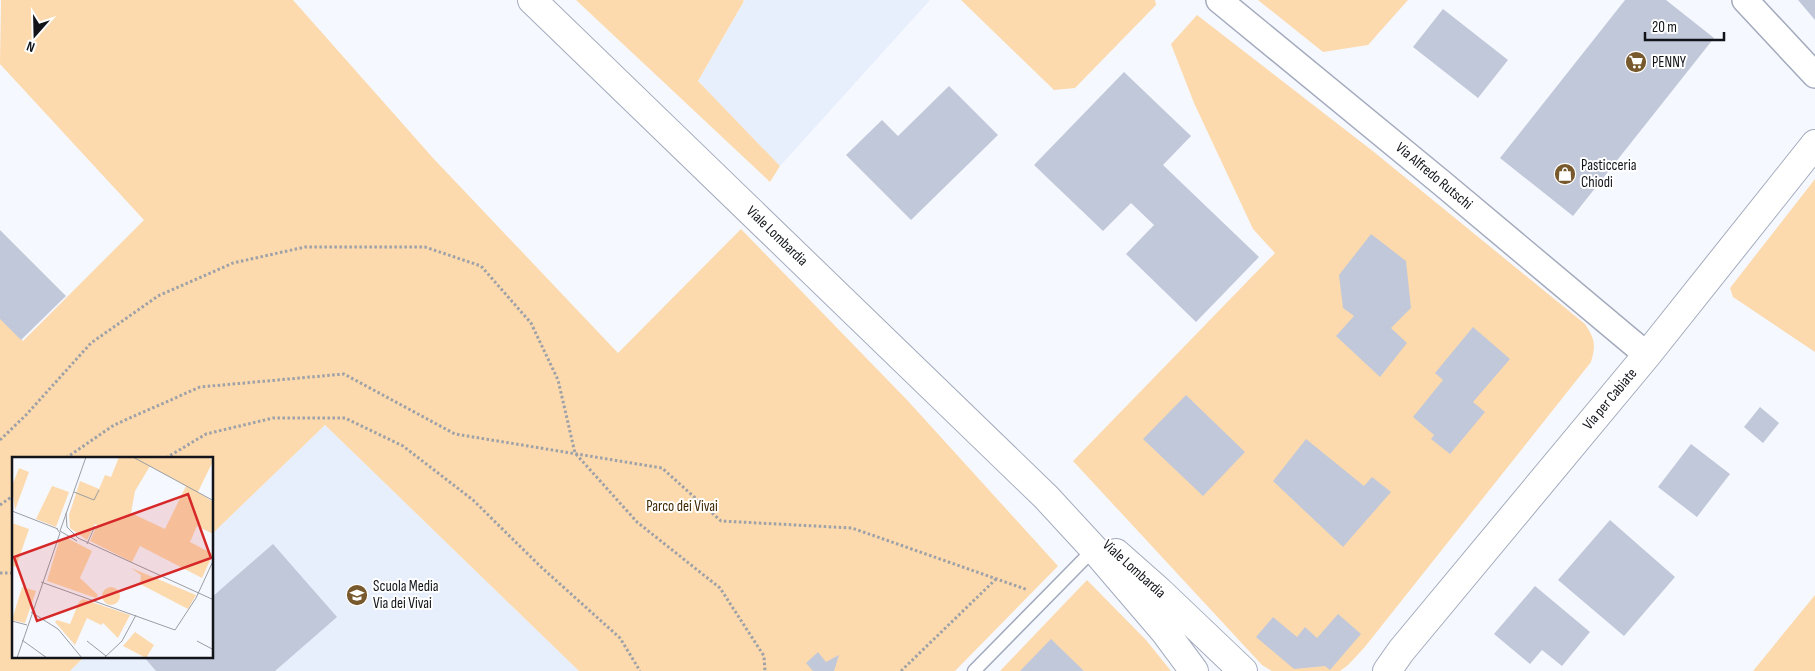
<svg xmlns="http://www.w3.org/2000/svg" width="1815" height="671" viewBox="0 0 1815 671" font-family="'Sofia Sans Condensed',sans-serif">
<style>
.built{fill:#e7eefc}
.green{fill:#fcdaad}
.building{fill:#c1c8da}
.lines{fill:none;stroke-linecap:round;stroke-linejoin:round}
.lane-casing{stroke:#a4abbc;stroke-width:15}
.street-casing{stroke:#a4abbc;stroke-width:28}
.secondary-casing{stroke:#a4abbc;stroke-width:30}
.path{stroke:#9ea1a8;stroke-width:3;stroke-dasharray:2.5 2.5;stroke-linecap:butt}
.lane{stroke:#fff;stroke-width:12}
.street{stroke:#fff;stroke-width:25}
.secondary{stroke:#fff;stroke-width:28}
.labels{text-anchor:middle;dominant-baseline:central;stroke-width:4;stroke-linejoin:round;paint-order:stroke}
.poi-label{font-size:15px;fill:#12141a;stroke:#fff;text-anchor:start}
.street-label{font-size:15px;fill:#12141a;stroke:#fff}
.park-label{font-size:15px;fill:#402a05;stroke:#fff}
.inset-road{fill:none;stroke:#9a9da3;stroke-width:1}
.view{fill:#d62828;fill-opacity:0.15;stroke:#d62828;stroke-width:2.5}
.inset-edge{fill:none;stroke:#12141a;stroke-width:2.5}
</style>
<rect width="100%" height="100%" fill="#f5f8ff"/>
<path class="built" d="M 745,0 L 930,0 L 780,166 L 698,81 Z
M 325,425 L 579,671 L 70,671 L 84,657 L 212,657 L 213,533 Z"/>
<path class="green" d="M 1,0 L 293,0 L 433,158 L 618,353 L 741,229 L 908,401 L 1058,566 L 955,671 L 579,671 L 325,425 L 213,533 L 212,458 L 14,458 L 14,657 L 84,657 L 70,671 L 0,671 L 0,318 L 23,341 L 144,220 L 0,64 Z
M 576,0 L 743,0 L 744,1 L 698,81 L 780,166 L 770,182 Z
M 961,0 L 1155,0 L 1156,5 L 1075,88 L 1054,90 Z
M 1258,0 L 1408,0 L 1368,45 L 1323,52 Z
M 1197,15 L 1374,152 L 1585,324 C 1595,339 1596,345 1591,362 L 1364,648 L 1348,665 L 1340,671 L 1272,671 L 1262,665 L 1073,461 L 1275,253 L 1253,229 L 1194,103 L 1171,44 Z
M 1815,179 L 1815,352 L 1733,297 L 1730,288 Z
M 1087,580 L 1146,640 L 1171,671 L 1000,671 Z
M 1815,595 L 1815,671 L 1753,671 Z"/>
<path class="building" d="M 1625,0 L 1666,0 L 1714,38 L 1573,216 L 1500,158 Z
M 1798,0 L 1815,0 L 1815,20 Z
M 1443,9 L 1508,60 L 1478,98 L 1413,47 Z
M 1124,72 L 1191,136 L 1163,165 L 1259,257 L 1196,322 L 1126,254 L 1154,225 L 1131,203 L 1103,231 L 1034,165 Z
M 949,86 L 998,135 L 911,220 L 846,155 L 882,120 L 898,136 Z
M 0,230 L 66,296 L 21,340 L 0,319 Z
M 1371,234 L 1406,261 L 1411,308 L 1391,328 L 1407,343 L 1380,377 L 1336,336 L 1354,316 L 1343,308 L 1339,275 Z
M 1473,327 L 1510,359 L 1473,402 L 1485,412 L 1450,454 L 1431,439 L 1434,435 L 1413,417 L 1443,380 L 1435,373 Z
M 1186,395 L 1245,452 L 1203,496 L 1143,439 Z
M 1760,407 L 1779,423 L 1763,443 L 1744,427 Z
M 1306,439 L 1364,486 L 1372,477 L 1391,492 L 1343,547 L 1273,481 Z
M 1691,444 L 1730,474 L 1697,517 L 1658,487 Z
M 1610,520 L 1675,577 L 1624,636 L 1558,580 Z
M 273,544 L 337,617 L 275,671 L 156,671 L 144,657 L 212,657 L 212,597 Z
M 1535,586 L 1590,632 L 1562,666 L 1542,650 L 1530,664 L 1494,634 Z
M 1338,614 L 1361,634 L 1330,670 L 1325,666 L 1294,669 L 1256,637 L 1273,617 L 1297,637 L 1305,627 L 1317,638 Z
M 1051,639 L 1084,671 L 1020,671 Z
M 818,652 L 826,662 L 839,655 L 834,671 L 813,671 L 806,663 Z"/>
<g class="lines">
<g class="lane-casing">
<path id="lane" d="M 974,671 L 1094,549"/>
</g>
<g class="street-casing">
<path id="street" d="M 1219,0 L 1443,184 L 1647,355
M 1745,0 L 1815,75"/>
</g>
<g class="secondary-casing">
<path id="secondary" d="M 532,0 L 1046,497 L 1094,549 L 1165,632 L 1194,671
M 1116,553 L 1159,591 L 1243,671
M 1387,671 L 1401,651 L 1647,355 L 1815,144"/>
</g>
<path class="path" d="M 0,440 L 26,415 L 91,343 L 158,296 L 233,263 L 305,247 L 425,247 L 481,266 L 531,323 L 558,380 L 575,453 L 637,522 L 720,588 L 764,656 L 765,671
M 66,458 L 114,425 L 200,387 L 344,374 L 455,434 L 662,468 L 721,521 L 852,528 L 1028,590
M 166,458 L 206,434 L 273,418 L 345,418 L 403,446 L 473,500 L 540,566 L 620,638 L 640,671
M 0,505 L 14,495
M 0,573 L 14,573
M 901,671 L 996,579"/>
<use href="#lane" class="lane"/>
<use href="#street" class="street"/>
<use href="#secondary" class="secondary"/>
</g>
<defs>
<g id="supermarket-disc" transform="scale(1.125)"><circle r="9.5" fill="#77592d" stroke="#fff"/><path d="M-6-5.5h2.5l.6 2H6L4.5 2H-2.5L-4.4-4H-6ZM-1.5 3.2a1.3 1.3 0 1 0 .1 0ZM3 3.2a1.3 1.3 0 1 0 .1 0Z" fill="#fff"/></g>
<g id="shop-disc" transform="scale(1.125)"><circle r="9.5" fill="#77592d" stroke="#fff"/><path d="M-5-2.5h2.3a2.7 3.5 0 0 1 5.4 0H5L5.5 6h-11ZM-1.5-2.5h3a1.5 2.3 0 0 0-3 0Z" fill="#fff"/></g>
<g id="school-disc" transform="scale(1.125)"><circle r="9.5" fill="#77592d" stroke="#fff"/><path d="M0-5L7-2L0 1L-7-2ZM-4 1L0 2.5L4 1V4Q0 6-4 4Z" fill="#fff"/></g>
</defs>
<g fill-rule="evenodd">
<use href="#supermarket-disc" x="1636" y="62"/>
<use href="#shop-disc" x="1565" y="174"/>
<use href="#school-disc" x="357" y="595"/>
</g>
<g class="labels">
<g class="poi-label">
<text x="1652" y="62">PENNY</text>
<text x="1581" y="165">Pasticceria<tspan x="1581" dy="17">Chiodi</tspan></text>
<text x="373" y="586">Scuola Media<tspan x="373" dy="17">Via dei Vivai</tspan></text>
</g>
<g class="street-label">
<text transform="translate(1434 176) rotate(40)">Via Alfredo Rutschi</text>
<text transform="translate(777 236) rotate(44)">Viale Lombardia</text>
<text transform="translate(1610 399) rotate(-50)">Via per Cabiate</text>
<text transform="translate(1134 569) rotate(42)">Viale Lombardia</text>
</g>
<g class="park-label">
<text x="682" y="506">Parco dei Vivai</text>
</g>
</g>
<g transform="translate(12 457)">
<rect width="201" height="201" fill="#f5f8ff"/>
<path d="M 107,0 L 196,0 L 201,4 L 186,35 L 201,45 L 201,77 L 185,69 L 178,85 L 201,97 L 190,121 L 128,89 L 120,105 L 78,84 L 85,68 L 83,67 L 75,83 L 58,71 L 57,58 L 68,24 L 87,32 L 93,18 L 99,20 ZM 138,9 L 174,29 L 153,72 L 119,56 L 123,34 ZM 7,11 L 17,15 L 3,53 L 0,29 ZM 40,29 L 57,35 L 44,70 L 24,62 ZM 0,66 L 17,72 L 4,110 L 0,109 ZM 55,81 L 80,94 L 68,121 L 86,138 L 84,141 L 35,124 L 47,84 ZM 119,111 L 184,138 L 176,152 L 128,127 L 129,118 ZM 10,130 L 24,134 L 13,166 L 0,163 ZM90 139a9 9 0 1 1 18 0a9 9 0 1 1-18 0ZM 71,142 L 118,158 L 106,181 L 91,166 L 89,168 L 75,161 L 63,188 L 43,165 L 45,163 L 58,167 L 67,145 ZM 123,175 L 142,188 L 134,201 L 111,189 Z" fill="#fcdaad" fill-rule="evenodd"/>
<path class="inset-road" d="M 121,0 L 202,44M 62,35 L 82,43 L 87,33M 0,54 L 46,72M 54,56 L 55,70 L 66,81 L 202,143M 65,84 L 48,74 L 74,0M 75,87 L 83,69M 29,125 L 163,173 L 184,141 L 202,102M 19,155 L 46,172 L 70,201M 0,164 L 15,168M 10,183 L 35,201M 75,184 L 94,199M 185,184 L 202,193M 5,201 L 48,76 L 45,72M 92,201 L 110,184 L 124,158"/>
<path class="view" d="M 176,37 L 199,101 L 25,164 L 2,100 Z"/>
<rect width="201" height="201" class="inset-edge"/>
</g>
<g transform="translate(35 35) rotate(200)" stroke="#ffffff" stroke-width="4" paint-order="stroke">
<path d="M0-4L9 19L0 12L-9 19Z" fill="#12141a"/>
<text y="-8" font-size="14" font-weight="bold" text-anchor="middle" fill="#12141a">N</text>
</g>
<path d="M1645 32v8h79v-8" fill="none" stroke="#12141a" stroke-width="2.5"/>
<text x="1652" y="32" font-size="15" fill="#12141a" stroke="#ffffff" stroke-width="4" paint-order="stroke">20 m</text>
</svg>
